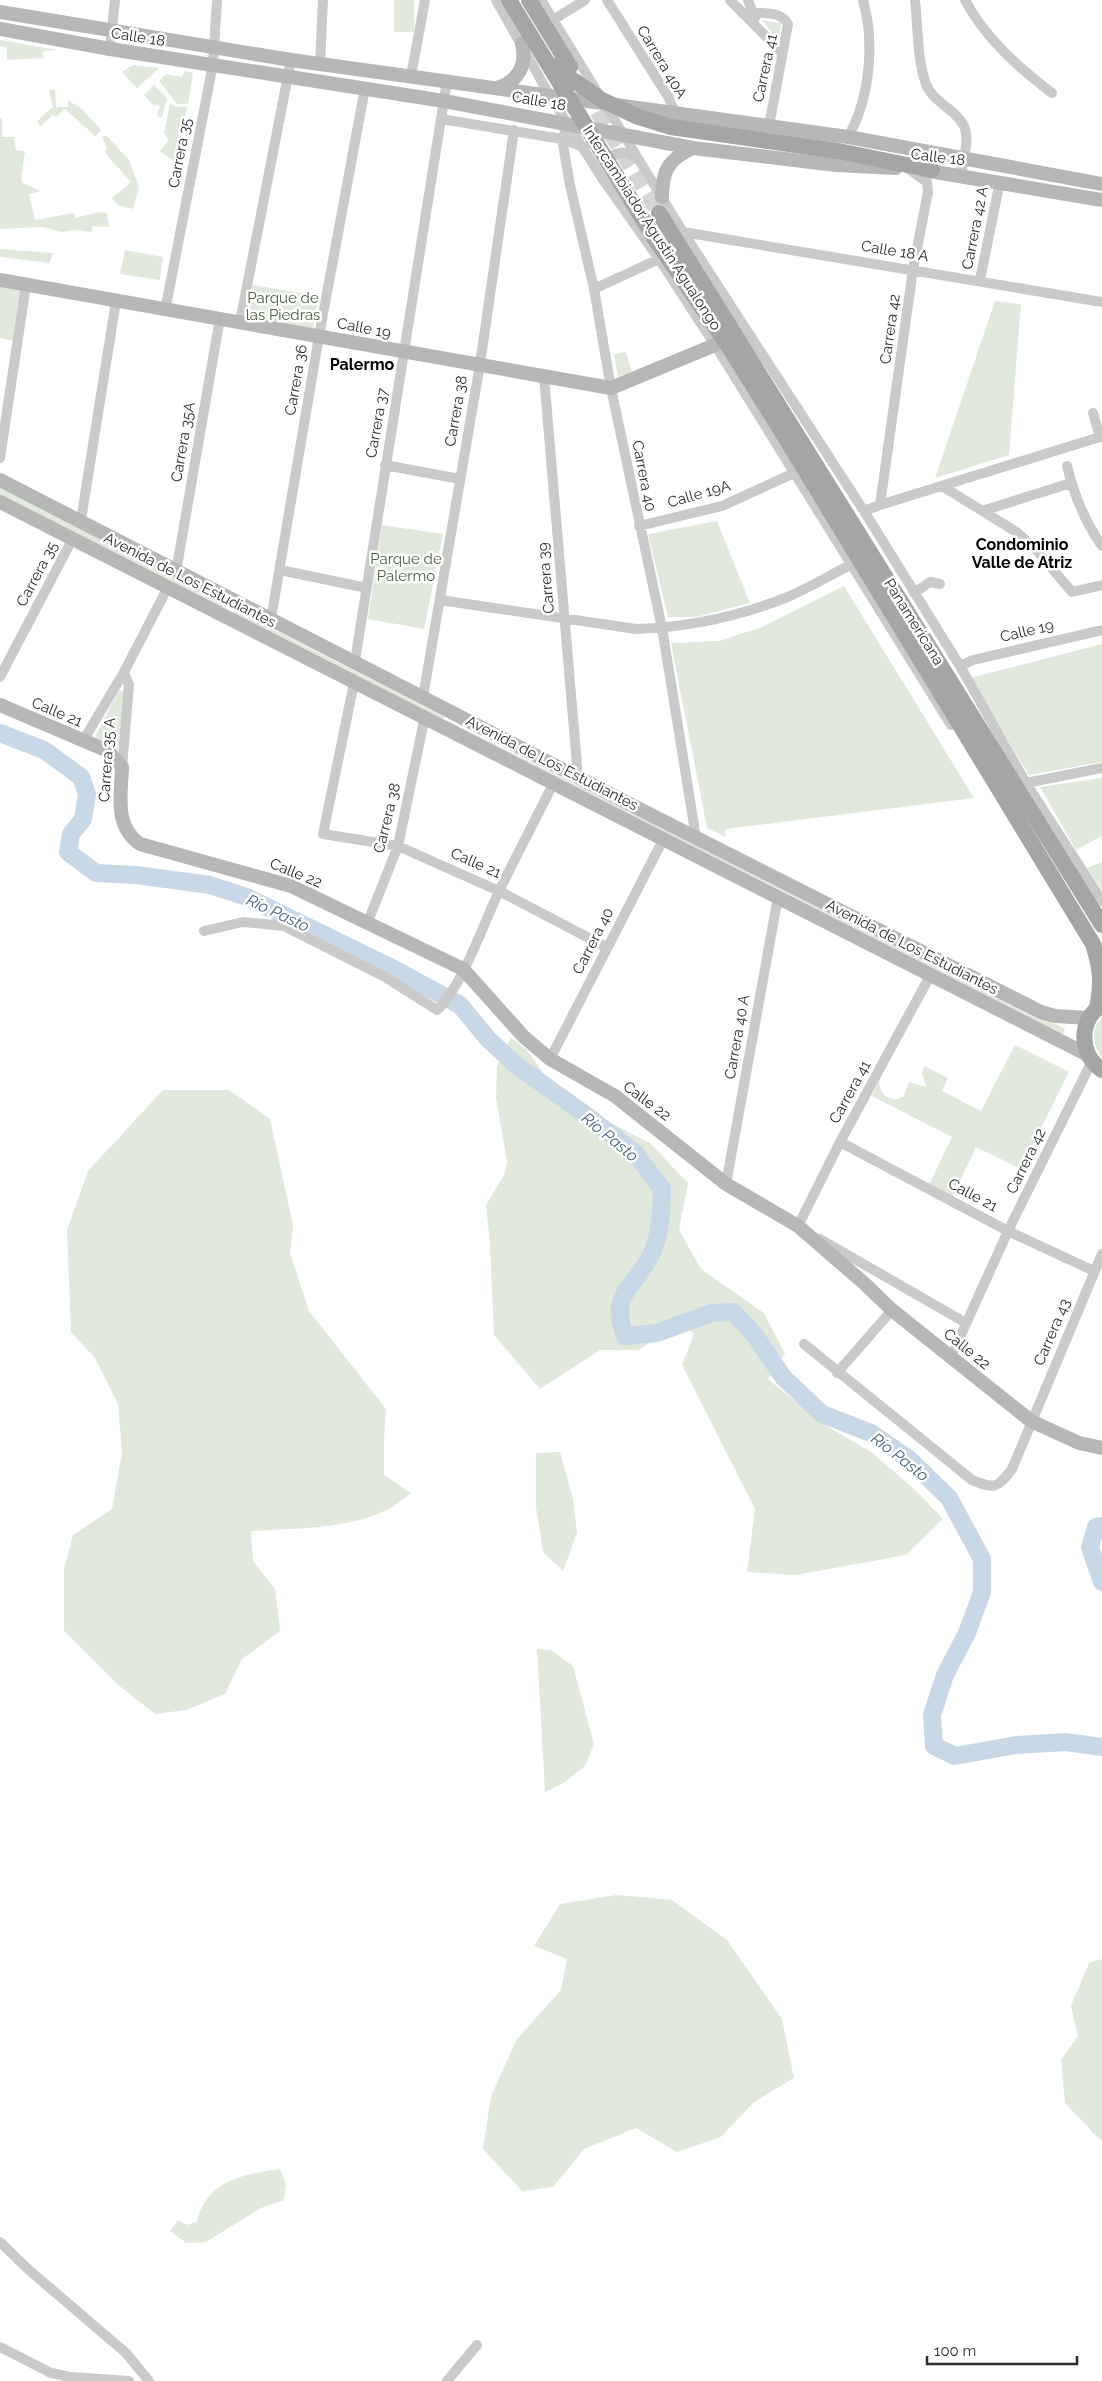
<svg xmlns="http://www.w3.org/2000/svg" width="1102" height="2381" viewBox="0 0 1102 2381" font-family="Raleway,sans-serif">
<style>
.green{fill:#e1e9dc}
.lines{fill:none;stroke-linecap:round;stroke-linejoin:round}
.river{stroke:#c9d8e7;stroke-width:18}
.primary-tunnel{stroke:#d5d5d5;stroke-width:16;stroke-dasharray:16 8;stroke-linecap:butt}
.street{stroke:#cacaca;stroke-width:10}
.secondary{stroke:#b7b7b7;stroke-width:14}
.primary{stroke:#a5a5a5;stroke-width:16}
.labels{text-anchor:middle;dominant-baseline:central;stroke-width:5;stroke-linejoin:round;paint-order:stroke}
.street-label{font-size:15px;fill:#2d2d2d;stroke:#fff}
.park-label{font-size:15px;fill:#4b633f;stroke:#fff}
.neighbourhood-label{font-size:16px;font-weight:bold;fill:#000;stroke:#fff}
.water-label{font-size:16px;font-style:italic;fill:#446386;stroke:#fff}
</style>
<rect width="100%" height="100%" fill="#fff"/>
<path class="green" d="M 394,0 L 414,0 L 414,32 L 394,32 Z
M 762,20 L 781,23 L 779,41 Z
M 0,40 L 58,50 L 45,51 L 42,53 L 44,58 L 7,60 L 7,47 L 0,46 Z
M 133,65 L 159,68 L 137,88 L 122,72 Z
M 185,71 L 193,73 L 188,104 L 177,104 L 159,81 L 166,74 L 182,77 Z
M 154,85 L 167,98 L 162,117 L 158,117 L 157,113 L 160,108 L 158,104 L 154,106 L 144,95 Z
M 55,89 L 56,107 L 68,107 L 68,100 L 82,109 L 101,130 L 95,136 L 65,109 L 56,117 L 53,115 L 40,127 L 37,121 L 53,107 L 49,91 Z
M 170,103 L 176,107 L 187,106 L 179,155 L 175,162 L 160,151 L 169,140 L 164,133 Z
M 0,118 L 2,118 L 2,137 L 14,137 L 16,150 L 25,151 L 21,178 L 23,183 L 41,191 L 29,194 L 35,220 L 74,213 L 75,218 L 99,212 L 107,213 L 109,227 L 92,226 L 92,232 L 76,230 L 61,232 L 43,227 L 0,229 Z
M 106,135 L 129,160 L 139,187 L 133,209 L 118,205 L 112,198 L 131,182 L 105,153 L 107,147 L 102,137 Z
M 0,249 L 53,253 L 50,263 L 0,257 Z
M 125,250 L 163,257 L 160,280 L 120,274 Z
M 0,282 L 22,287 L 15,341 L 0,338 Z
M 253,285 L 319,296 L 313,329 L 247,317 Z
M 995,301 L 1021,304 L 1009,455 L 935,478 Z
M 626,352 L 632,373 L 618,376 L 614,354 Z
M 0,485 L 226,600 L 222,608 L 0,496 Z
M 717,521 L 750,603 L 696,617 L 668,617 L 648,534 Z
M 382,525 L 443,534 L 424,629 L 368,619 Z
M 844,586 L 974,798 L 725,829 L 726,837 L 707,828 L 671,643 L 719,641 L 762,627 Z
M 236,610 L 444,717 L 440,728 L 231,619 Z
M 1102,644 L 1102,762 L 1029,775 L 970,678 Z
M 119,690 L 126,693 L 117,754 L 95,737 Z
M 448,721 L 1065,1029 L 1062,1038 L 443,729 Z
M 1102,778 L 1102,836 L 1076,850 L 1040,787 Z
M 1102,862 L 1102,890 L 1087,868 Z
M 1102,1017 L 1102,1058 C 1093,1045 1090,1030 1102,1017 Z
M 511,1038 L 526,1049 L 553,1087 L 609,1122 L 650,1143 L 688,1183 L 679,1230 L 701,1269 L 764,1313 L 785,1354 L 768,1379 L 820,1422 L 871,1452 L 912,1487 L 943,1519 L 906,1555 L 796,1575 L 747,1572 L 755,1509 L 682,1365 L 694,1334 L 679,1320 L 639,1350 L 600,1350 L 540,1389 L 494,1335 L 490,1244 L 486,1205 L 505,1173 L 507,1161 L 496,1098 L 497,1067 Z
M 1015,1045 L 1069,1072 L 1021,1169 L 976,1147 L 952,1198 L 928,1187 L 952,1137 L 872,1096 L 879,1081 C 880,1093 885,1099 898,1099 L 904,1096 L 909,1082 L 926,1087 L 922,1073 L 924,1066 L 948,1078 L 942,1091 L 981,1111 Z
M 163,1090 L 229,1090 L 270,1119 L 293,1225 L 290,1253 L 309,1311 L 386,1409 L 384,1440 L 384,1475 L 411,1493 C 404,1498 398,1503 392,1507 C 353,1530 294,1528 251,1531 L 253,1561 L 275,1589 L 280,1631 L 242,1659 L 225,1694 L 186,1710 L 155,1714 L 117,1684 L 64,1631 L 64,1569 L 73,1535 L 112,1509 L 122,1452 L 118,1404 L 95,1358 L 71,1332 L 67,1230 L 88,1171 Z
M 560,1452 L 573,1499 L 577,1533 L 563,1571 L 543,1552 L 536,1507 L 536,1453 Z
M 537,1649 L 551,1650 L 573,1666 L 594,1744 L 585,1766 L 565,1782 L 545,1792 Z
M 617,1895 L 672,1900 L 727,1940 L 782,2019 L 794,2078 L 754,2102 L 721,2137 L 677,2152 L 636,2128 L 584,2149 L 553,2187 L 522,2191 L 483,2149 L 491,2096 L 517,2039 L 561,1990 L 567,1959 L 534,1946 L 560,1904 Z
M 1102,1959 L 1102,2140 L 1099,2139 L 1065,2103 L 1061,2060 L 1078,2036 L 1071,2006 L 1089,1963 Z
M 280,2169 L 286,2184 L 284,2200 L 261,2208 L 206,2242 L 186,2243 L 170,2231 L 178,2220 L 188,2225 L 197,2221 C 208,2179 242,2175 280,2169 Z"/>
<g class="lines">
<path class="river" d="M 0,733 L 44,750 L 81,777 L 87,794 L 83,819 L 71,834 L 68,852 L 96,873 L 136,875 L 210,885 L 247,897 L 392,968 L 460,1005 L 488,1039 L 516,1065 L 590,1118 L 635,1153 L 662,1189 C 661,1211 661,1237 650,1257 C 633,1290 609,1293 625,1336 L 657,1333 L 711,1313 L 733,1312 L 754,1334 L 783,1377 L 822,1414 L 871,1433 L 910,1460 L 949,1498 L 982,1559 L 982,1592 L 967,1633 L 945,1675 L 932,1715 L 934,1746 L 955,1756 L 1016,1745 L 1066,1742 L 1102,1747
M 1102,1526 L 1096,1527 L 1090,1547 L 1102,1582"/>
<path class="primary-tunnel" d="M 585,91 L 659,213"/>
<path class="street" d="M 496,0 L 550,96 L 602,178 L 659,259 L 715,345 L 951,725
M 541,0 L 683,232 L 864,511 L 960,666 L 1026,783 L 1102,901
M 607,0 L 669,98 L 675,113
M 730,0 L 782,53
M 748,0 L 755,18
M 915,0 C 918,25 917,60 926,84 C 933,103 956,109 964,126 C 970,139 963,161 961,175
M 965,0 C 985,38 1018,67 1052,93
M 742,13 C 757,14 780,9 788,24 L 769,126
M 553,20 L 585,0
M 110,49 L 115,0
M 320,64 L 323,0
M 411,76 L 425,0
M 441,119 L 562,139 L 584,147
M 569,123 L 562,139 L 570,185 L 594,289 L 611,388 L 662,628 L 696,837
M 848,137 C 870,98 875,43 863,0
M 605,163 C 613,151 626,150 637,158
M 683,232 L 1102,302
M 980,280 L 1000,181
M 594,289 L 659,259
M 165,311 L 213,64 L 217,0
M 240,322 L 291,60
M 544,376 L 578,777
M 0,458 L 26,285
M 385,465 L 460,479
M 1067,466 C 1074,495 1085,522 1102,546
M 942,486 L 1018,533 L 1039,553 L 1072,592 L 1102,585
M 880,505 L 913,269 L 928,192 L 927,182 L 911,171
M 864,511 L 880,505 L 1100,437 L 1093,413
M 982,511 L 1071,483
M 81,520 L 116,301
M 639,526 L 722,506 L 794,473
M 280,570 L 367,588
M 176,572 L 220,318
M 914,593 L 930,582 L 940,584
M 440,600 L 636,629 C 688,627 737,617 785,598 C 807,589 829,576 850,565
M 271,619 L 319,336 L 365,88
M 355,661 L 447,81
M 960,666 L 973,660 L 1102,630
M 0,677 L 73,538
M 354,683 L 323,834 L 398,846 L 499,891 L 606,947
M 423,697 L 480,364 L 514,130
M 83,741 L 124,672 L 168,587
M 122,767 L 129,685 L 124,672
M 1026,783 L 1102,768
M 367,924 L 398,846 L 425,716
M 204,931 L 243,922 L 284,926 L 385,977 L 437,1010 C 460,989 481,931 495,900 C 513,861 534,823 553,784
M 550,1059 L 664,838
M 840,1142 L 1008,1231 L 1094,1271
M 726,1184 L 778,897
M 803,1229 L 798,1226 L 840,1142 L 931,974
M 820,1239 L 966,1323
M 804,1344 L 972,1480 C 994,1489 997,1489 1012,1469 L 1102,1254
M 951,1357 L 1008,1231 L 1092,1061
M 837,1373 L 892,1310
M 0,2242 L 29,2270 L 126,2353 L 149,2381
M 0,2347 L 51,2373 L 70,2377 L 129,2381
M 447,2381 L 477,2345"/>
<path class="secondary" d="M 0,12 L 291,60 L 848,137 L 1102,184
M 0,29 L 110,49 L 444,101 L 693,148 L 836,165 L 896,168
M 497,88 C 519,81 527,65 522,43
M 923,170 L 1102,200
M 662,197 C 662,170 669,159 693,148
M 0,280 L 611,388 L 715,345
M 0,480 L 653,816 L 1041,1012 L 1055,1016 L 1089,1018
M 0,502 L 1088,1055
M 0,705 L 108,751 L 122,767 C 121,796 114,826 140,844 L 291,886 L 463,969 L 524,1037 L 550,1059 L 615,1096 L 726,1184 L 798,1226 L 865,1284 L 892,1310 L 1031,1421 L 1079,1443 L 1102,1448"/>
<path class="primary" d="M 509,0 L 655,239 L 729,347 L 782,432 L 1093,944 C 1101,969 1102,983 1097,1008
M 529,0 L 570,67
M 553,66 L 602,100 L 636,116 L 671,127 L 838,151 L 932,170
M 659,213 L 1102,925
M 1102,1005 C 1078,1020 1079,1055 1102,1070"/>
</g>
<g class="labels">
<g class="street-label">
<text transform="translate(138 37) rotate(9)">Calle 18</text>
<text transform="translate(662 62) rotate(59)">Carrera 40A</text>
<text transform="translate(765 68) rotate(-78)">Carrera 41</text>
<text transform="translate(539 101) rotate(10)">Calle 18</text>
<text transform="translate(180 153) rotate(-79)">Carrera 35</text>
<text transform="translate(938 157) rotate(7)">Calle 18</text>
<text transform="translate(652 228) rotate(57)">Intercambiador Agustin Agualongo</text>
<text transform="translate(975 228) rotate(-79)">Carrera 42 A</text>
<text transform="translate(895 251) rotate(9)">Calle 18 A</text>
<text transform="translate(364 328) rotate(11)">Calle 19</text>
<text transform="translate(890 329) rotate(-82)">Carrera 42</text>
<text transform="translate(296 380) rotate(-80)">Carrera 36</text>
<text transform="translate(456 411) rotate(-80)">Carrera 38</text>
<text transform="translate(377 423) rotate(-80)">Carrera 37</text>
<text transform="translate(183 442) rotate(-80)">Carrera 35A</text>
<text transform="translate(644 476) rotate(79)">Carrera 40</text>
<text transform="translate(699 494) rotate(-16)">Calle 19A</text>
<text transform="translate(37 574) rotate(-62)">Carrera 35</text>
<text transform="translate(546 578) rotate(-95)">Carrera 39</text>
<text transform="translate(190 580) rotate(27)">Avenida de Los Estudiantes</text>
<text transform="translate(914 622) rotate(58)">Panamericana</text>
<text transform="translate(1027 631) rotate(-13)">Calle 19</text>
<text transform="translate(57 712) rotate(23)">Calle 21</text>
<text transform="translate(107 760) rotate(-86)">Carrera 35 A</text>
<text transform="translate(552 763) rotate(27)">Avenida de Los Estudiantes</text>
<text transform="translate(387 818) rotate(-76)">Carrera 38</text>
<text transform="translate(476 863) rotate(24)">Calle 21</text>
<text transform="translate(296 873) rotate(22)">Calle 22</text>
<text transform="translate(593 941) rotate(-63)">Carrera 40</text>
<text transform="translate(912 947) rotate(27)">Avenida de Los Estudiantes</text>
<text transform="translate(737 1037) rotate(-80)">Carrera 40 A</text>
<text transform="translate(850 1092) rotate(-61)">Carrera 41</text>
<text transform="translate(647 1101) rotate(37)">Calle 22</text>
<text transform="translate(1026 1161) rotate(-64)">Carrera 42</text>
<text transform="translate(973 1195) rotate(28)">Calle 21</text>
<text transform="translate(1052 1332) rotate(-67)">Carrera 43</text>
<text transform="translate(967 1349) rotate(39)">Calle 22</text>
</g>
<g class="park-label">
<text x="283" y="298">Parque de<tspan x="283" dy="17">las Piedras</tspan></text>
<text x="406" y="559">Parque de<tspan x="406" dy="17">Palermo</tspan></text>
</g>
<g class="neighbourhood-label">
<text x="362" y="364">Palermo</text>
<text x="1022" y="544">Condominio<tspan x="1022" dy="18">Valle de Atriz</tspan></text>
</g>
<g class="water-label">
<text transform="translate(278 913) rotate(25)">Río Pasto</text>
<text transform="translate(610 1137) rotate(39)">Río Pasto</text>
<text transform="translate(900 1457) rotate(38)">Río Pasto</text>
</g>
</g>
<path d="M927 2356v8h150v-8" fill="none" stroke="#2d2d2d" stroke-width="2.5"/>
<text x="934" y="2356" font-size="15" fill="#2d2d2d" stroke="#ffffff" stroke-width="4" paint-order="stroke">100 m</text>
</svg>
